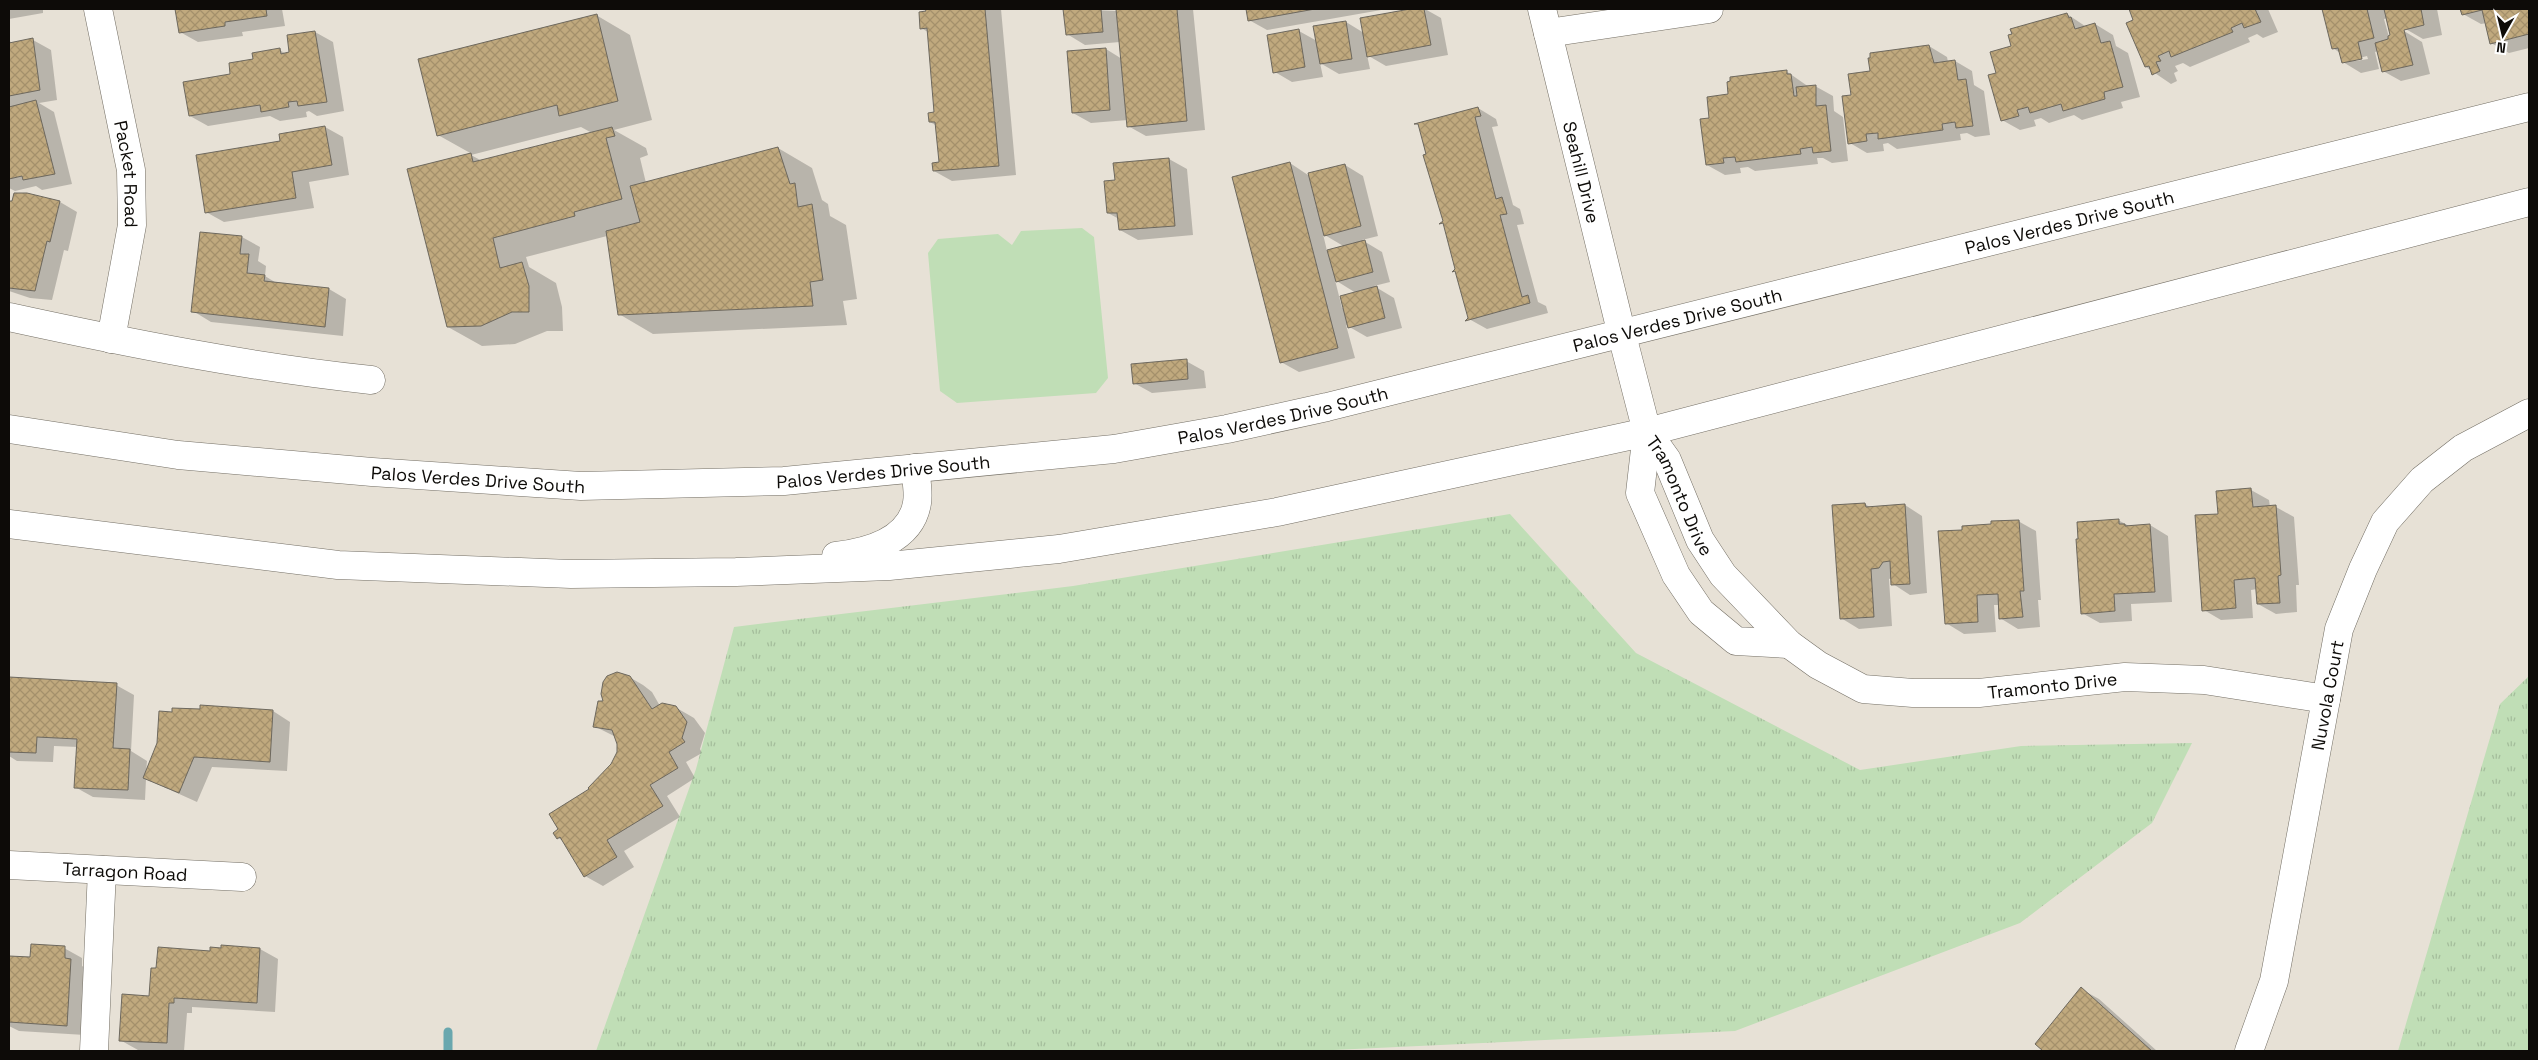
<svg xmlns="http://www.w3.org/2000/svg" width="2538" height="1060" viewBox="0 0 2538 1060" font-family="'Space Grotesk',sans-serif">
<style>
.grass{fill:url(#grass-tufts)}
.green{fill:#c0deb6}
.shadow{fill:#0003;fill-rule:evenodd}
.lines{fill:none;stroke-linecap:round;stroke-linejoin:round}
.stream{stroke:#69a7ae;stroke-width:9}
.building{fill:url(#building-cross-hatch);stroke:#6d685e}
.street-casing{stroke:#746f65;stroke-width:29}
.primary-casing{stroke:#746f65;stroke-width:29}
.street{stroke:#fff;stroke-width:28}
.primary{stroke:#fff;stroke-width:28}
.labels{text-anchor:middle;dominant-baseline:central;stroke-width:4;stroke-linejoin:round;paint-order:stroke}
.street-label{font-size:18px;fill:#0d0b08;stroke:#fff}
</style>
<defs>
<pattern id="grass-tufts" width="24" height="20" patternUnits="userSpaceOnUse" patternTransform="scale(1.25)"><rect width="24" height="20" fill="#c0deb6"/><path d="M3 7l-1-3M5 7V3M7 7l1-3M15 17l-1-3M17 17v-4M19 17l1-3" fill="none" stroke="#a4bd9b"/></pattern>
<pattern id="building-cross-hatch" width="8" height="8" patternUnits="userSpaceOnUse" patternTransform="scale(1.25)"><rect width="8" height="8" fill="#c0a97e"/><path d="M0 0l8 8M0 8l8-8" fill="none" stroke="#a4906b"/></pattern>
</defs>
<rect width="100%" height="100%" fill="#e7e1d6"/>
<path class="grass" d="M 1510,514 L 1636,653 L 1860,770 L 2021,746 L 2192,743 L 2152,823 L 2020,923 L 1735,1031 L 1312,1051 L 596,1051 L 696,769 L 734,627 L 1073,586 Z
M 2529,676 L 2529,1051 L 2398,1051 L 2500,704 Z"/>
<path class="green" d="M 1082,228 L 1094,237 L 1108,378 L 1096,393 L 957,403 L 940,391 L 928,253 L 938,239 L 998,234 L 1012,245 L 1021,231 Z"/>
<path class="shadow" d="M 9,9 L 43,9 L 43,13 L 9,19 Z
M 177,9 L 282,9 L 285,26 L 242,32 L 243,36 L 198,42 L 180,32 Z
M 927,9 L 1001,9 L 1016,175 L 952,181 L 934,171 L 940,164 L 937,126 L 930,122 L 936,114 L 928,32 L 921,28 Z
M 1064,9 L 1117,11 L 1117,9 L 1193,9 L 1205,130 L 1146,136 L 1128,126 L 1128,120 L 1091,123 L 1073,113 L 1106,49 L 1122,59 L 1120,42 L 1085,45 L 1067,34 Z
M 1247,9 L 1387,9 L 1267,30 L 1249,20 Z
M 1417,9 L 1425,9 L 1441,18 L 1448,55 L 1386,66 L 1367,55 L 1370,69 L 1339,74 L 1320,63 L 1323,77 L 1292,82 L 1275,72 L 1299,31 L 1317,41 L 1346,22 L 1364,33 L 1362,19 Z
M 2130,9 L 2268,9 L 2278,32 L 2263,38 L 2257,34 L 2248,38 L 2250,42 L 2190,67 L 2183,63 L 2175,66 L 2178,71 L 2174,73 L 2177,81 L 2171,84 L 2146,67 Z
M 2323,9 L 2437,9 L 2442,35 L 2423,39 L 2404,28 L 2404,31 L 2422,42 L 2430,74 L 2401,81 L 2383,71 L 2378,51 L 2375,52 L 2379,69 L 2361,73 L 2343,62 L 2340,53 L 2333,48 ZM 2388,18 L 2392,36 L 2389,37 L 2384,19 ZM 2367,56 L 2368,59 L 2356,61 L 2356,59 Z
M 2462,9 L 2529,9 L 2529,48 L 2509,53 L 2491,43 L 2487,23 L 2481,24 L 2463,14 Z
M 2067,14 L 2085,26 L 2095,24 L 2113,35 L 2116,46 L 2128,53 L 2140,97 L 2121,102 L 2123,108 L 2082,120 L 2074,115 L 2049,123 L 2041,118 L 2034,120 L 2036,126 L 2020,130 L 2002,120 L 1998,74 L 2012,47 Z
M 596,15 L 630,35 L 652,120 L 614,130 L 646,148 L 648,155 L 640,158 L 646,183 L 778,148 L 812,168 L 822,200 L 828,204 L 830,216 L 846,225 L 857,299 L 843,301 L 847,325 L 653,334 L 619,314 L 607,236 L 526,257 L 529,267 L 556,283 L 562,307 L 563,331 L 547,331 L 515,344 L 482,346 L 448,327 L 408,170 L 472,154 L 438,135 ZM 581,127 L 592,133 L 482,161 L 471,155 Z
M 315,32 L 333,42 L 344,111 L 317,116 L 309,111 L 306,112 L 307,117 L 280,121 L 270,116 L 208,126 L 190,116 L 232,75 L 254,60 L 279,50 L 287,54 Z
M 33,40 L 51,50 L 57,100 L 39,103 L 54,112 L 72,184 L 42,190 L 36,186 L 15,191 L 9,188 L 9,41 L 13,43 Z
M 1929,46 L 1947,57 L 1948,62 L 1955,61 L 1972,71 L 1974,85 L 1984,91 L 1990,135 L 1975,137 L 1967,133 L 1960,134 L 1961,140 L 1897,149 L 1888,143 L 1883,144 L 1884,151 L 1867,153 L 1850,143 L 1852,96 L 1871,72 Z
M 1786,71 L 1809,87 L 1815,86 L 1833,96 L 1834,111 L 1843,117 L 1848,161 L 1832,163 L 1823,158 L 1817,158 L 1818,164 L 1755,171 L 1748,167 L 1740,168 L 1741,173 L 1725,175 L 1707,165 L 1711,119 L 1730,95 Z
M 1478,108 L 1496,119 L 1498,126 L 1492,127 L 1513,205 L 1520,209 L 1524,224 L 1517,225 L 1538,302 L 1546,306 L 1548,313 L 1487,329 L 1469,319 L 1436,191 L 1433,189 L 1419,124 Z
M 325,127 L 343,137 L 349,175 L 309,182 L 314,208 L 224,222 L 206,212 L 282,142 Z
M 1169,159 L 1187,169 L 1193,235 L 1138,240 L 1120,230 L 1119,219 L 1108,213 L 1116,181 L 1115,164 Z
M 1290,163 L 1308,175 L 1345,165 L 1363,176 L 1378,236 L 1362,240 L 1382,252 L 1390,282 L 1374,286 L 1394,298 L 1402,328 L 1367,337 L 1346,325 L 1355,358 L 1299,372 L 1281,362 ZM 1323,234 L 1345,247 L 1327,251 ZM 1335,280 L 1356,293 L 1344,308 L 1342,308 Z
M 9,202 L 60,202 L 77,212 L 68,251 L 64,250 L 52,300 L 30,298 L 9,291 Z
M 242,237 L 260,247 L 258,261 L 266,266 L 265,276 L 278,284 L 329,289 L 346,299 L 343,336 L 211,322 L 193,311 Z
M 1186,361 L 1204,371 L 1206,388 L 1152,393 L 1134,383 Z
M 2251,490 L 2269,500 L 2270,507 L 2276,507 L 2294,517 L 2299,585 L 2296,585 L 2297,612 L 2276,614 L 2258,604 L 2257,589 L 2251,590 L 2253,618 L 2221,620 L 2204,610 L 2219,515 Z
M 1865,504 L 1871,508 L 1905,505 L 1922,516 L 1927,593 L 1910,595 L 1893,584 L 1892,578 L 1889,579 L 1892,626 L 1859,629 L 1841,618 Z
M 2118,520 L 2131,527 L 2150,525 L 2168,536 L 2172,602 L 2131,604 L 2132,621 L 2100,623 L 2082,613 Z
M 2018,521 L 2036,531 L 2041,600 L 2038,600 L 2040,627 L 2018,629 L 2000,618 L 1999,605 L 1994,605 L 1996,632 L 1964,634 L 1946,623 L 1963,531 Z
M 617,673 L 624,674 L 643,685 L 652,692 L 660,706 L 675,707 L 694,718 L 705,733 L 700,749 L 702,753 L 686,762 L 695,778 L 667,796 L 680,817 L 624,851 L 634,867 L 603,886 L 585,876 L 565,842 L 558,838 L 591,790 L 613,764 L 618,753 L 616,737 L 594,726 Z
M 9,679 L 116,685 L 134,695 L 131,751 L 147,761 L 146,772 L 273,711 L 290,722 L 287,771 L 212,767 L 197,802 L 146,779 L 145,800 L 93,797 L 75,787 L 78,747 L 54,746 L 53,762 L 17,761 L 9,756 Z
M 64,948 L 82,958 L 82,966 L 89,970 L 85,1035 L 19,1031 L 9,1026 L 9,957 L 31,958 Z
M 222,949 L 260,949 L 278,959 L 275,1012 L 192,1007 L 192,1013 L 187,1013 L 184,1051 L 138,1050 L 120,1040 L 151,997 L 211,952 Z
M 2081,989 L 2099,999 L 2157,1051 L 2045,1051 L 2037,1043 Z"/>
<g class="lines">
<path class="stream" d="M 448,1032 L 448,1051"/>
</g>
<path class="building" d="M 175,9 L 266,9 L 267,16 L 225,22 L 225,26 L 179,33 Z
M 925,9 L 985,9 L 999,166 L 933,171 L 932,163 L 939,162 L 935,122 L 929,122 L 928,113 L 934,112 L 927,28 L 920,29 L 919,12 L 926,11 Z
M 1063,9 L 1101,9 L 1103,32 L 1066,35 Z
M 1116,9 L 1177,9 L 1187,121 L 1127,127 Z
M 1246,9 L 1315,9 L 1248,21 Z
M 1410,9 L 1424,9 L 1431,45 L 1367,57 L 1360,18 Z
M 2129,9 L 2255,9 L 2261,22 L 2244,28 L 2242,23 L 2231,28 L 2233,32 L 2171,57 L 2169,51 L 2158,56 L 2161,61 L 2156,62 L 2160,71 L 2152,75 L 2149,66 L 2145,67 L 2126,23 L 2133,20 Z
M 2322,9 L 2369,9 L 2367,9 L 2374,38 L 2358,42 L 2362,59 L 2342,63 L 2338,48 L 2332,49 Z
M 2384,9 L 2421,9 L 2424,25 L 2404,30 L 2413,65 L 2382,72 L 2375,43 L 2388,39 L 2388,36 L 2390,35 Z
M 2460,9 L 2529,9 L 2529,34 L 2490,44 L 2482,10 L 2462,15 Z
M 2067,13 L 2069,18 L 2071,17 L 2075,29 L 2095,23 L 2101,43 L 2110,41 L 2123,87 L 2104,92 L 2105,99 L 2063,111 L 2061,104 L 2030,113 L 2028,107 L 2017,110 L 2019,116 L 2001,121 L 1988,75 L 1996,73 L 1990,52 L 2011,46 L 2008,35 L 2012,34 L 2010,29 Z
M 597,14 L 618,101 L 559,116 L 557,105 L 437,136 L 418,59 Z
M 1346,21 L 1352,59 L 1320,64 L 1313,26 Z
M 1299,29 L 1305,67 L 1273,73 L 1267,35 Z
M 315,31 L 327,102 L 298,106 L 297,101 L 288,102 L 289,107 L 261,112 L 260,105 L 189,116 L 183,82 L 230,74 L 229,63 L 253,59 L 252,53 L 280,48 L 281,54 L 289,52 L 287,35 Z
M 33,38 L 40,90 L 9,96 L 9,43 Z
M 1929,45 L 1934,63 L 1955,60 L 1958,80 L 1966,79 L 1973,126 L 1956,128 L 1955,122 L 1942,124 L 1943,130 L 1878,139 L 1878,133 L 1866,134 L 1867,141 L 1848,144 L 1842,96 L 1851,95 L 1848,74 L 1870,71 L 1868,58 L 1870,58 L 1870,53 Z
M 1106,48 L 1110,110 L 1072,113 L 1067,51 Z
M 1787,70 L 1787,74 L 1791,74 L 1794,96 L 1797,96 L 1796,87 L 1816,85 L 1816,106 L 1826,105 L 1831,151 L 1813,153 L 1812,147 L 1800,149 L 1801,154 L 1736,162 L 1735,157 L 1723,158 L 1724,163 L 1706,165 L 1700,119 L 1709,118 L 1707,97 L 1728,94 L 1727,82 L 1730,81 L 1730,77 Z
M 36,100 L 55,174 L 23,180 L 22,176 L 9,179 L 9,107 Z
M 1478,107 L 1481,116 L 1475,117 L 1496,199 L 1502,197 L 1507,214 L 1500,215 L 1522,297 L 1528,295 L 1530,303 L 1465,321 L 1468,318 L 1455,271 L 1452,272 L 1455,269 L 1443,223 L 1439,224 L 1443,221 L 1423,155 L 1426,154 L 1418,124 L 1414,124 Z
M 325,126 L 332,165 L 292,172 L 296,198 L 205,213 L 196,155 L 280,141 L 279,134 Z
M 612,127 L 615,136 L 606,138 L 622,199 L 574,212 L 575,216 L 493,238 L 500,268 L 522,262 L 529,286 L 529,312 L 512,312 L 481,326 L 447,327 L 407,169 L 471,153 L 473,162 Z
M 778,147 L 790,184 L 795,183 L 798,207 L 812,204 L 823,280 L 810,282 L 813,306 L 618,315 L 606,231 L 640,222 L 630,186 Z
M 1169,158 L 1175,226 L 1119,230 L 1117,213 L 1107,213 L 1104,181 L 1115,180 L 1113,163 Z
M 1290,162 L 1338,348 L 1280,363 L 1232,177 Z
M 1345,164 L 1361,226 L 1324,236 L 1308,173 Z
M 14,193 L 27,193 L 60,201 L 50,242 L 47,241 L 35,291 L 9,288 L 9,201 L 12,201 Z
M 200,232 L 242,236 L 240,254 L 249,254 L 247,273 L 265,275 L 264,281 L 329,288 L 325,327 L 191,312 Z
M 1365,240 L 1373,272 L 1336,282 L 1327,250 Z
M 1377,286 L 1385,318 L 1348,328 L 1340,296 Z
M 1187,359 L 1188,379 L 1133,384 L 1131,364 Z
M 2251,488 L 2253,507 L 2276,505 L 2281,575 L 2278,576 L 2280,603 L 2257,604 L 2255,578 L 2234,580 L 2236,608 L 2202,611 L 2195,515 L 2218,514 L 2216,491 Z
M 1865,503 L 1866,507 L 1905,504 L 1910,584 L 1891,585 L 1890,561 L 1883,562 L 1879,568 L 1871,569 L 1874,617 L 1840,619 L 1832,505 Z
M 2119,519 L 2119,524 L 2125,524 L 2125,526 L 2150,524 L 2155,592 L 2114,594 L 2115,611 L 2081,614 L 2076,539 L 2078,539 L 2077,522 Z
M 2019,520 L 2024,591 L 2020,591 L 2023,617 L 1999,619 L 1998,594 L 1977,595 L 1978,622 L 1945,624 L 1938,531 L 1962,530 L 1962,526 L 1991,524 L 1991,521 Z
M 617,672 L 630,676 L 652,709 L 662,703 L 676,706 L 687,722 L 682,738 L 685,742 L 669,752 L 678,768 L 650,785 L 663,806 L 607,840 L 617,857 L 584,877 L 560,837 L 557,839 L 553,833 L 558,829 L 549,814 L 589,789 L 588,788 L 611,764 L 617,752 L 617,744 L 612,730 L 593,727 L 598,701 L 603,701 L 601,694 L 603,682 L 607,676 Z
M 9,677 L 117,683 L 113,748 L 130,749 L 128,790 L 74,788 L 77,739 L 37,737 L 36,753 L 9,752 Z
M 200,705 L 273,710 L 270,762 L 194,757 L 179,793 L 143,778 L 157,743 L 159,711 L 172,712 L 172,708 L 200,709 Z
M 31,944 L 65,946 L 65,958 L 71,959 L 67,1026 L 9,1022 L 9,956 L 30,957 Z
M 221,945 L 260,948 L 257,1003 L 174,998 L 174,1003 L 169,1003 L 167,1043 L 119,1041 L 122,994 L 149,996 L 151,968 L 156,968 L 158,947 L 210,951 L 210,947 L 221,948 Z
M 2081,987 L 2152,1051 L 2043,1051 L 2035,1044 Z"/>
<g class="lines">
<g class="street-casing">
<g id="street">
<path id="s1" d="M 98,9 L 131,170 L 132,225 L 111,339"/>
<path id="s2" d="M 1542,9 L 1622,335"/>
<path d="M 1548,33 L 1709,9"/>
<path d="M 9,317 C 128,343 249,367 371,380"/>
<path id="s3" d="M 1647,432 L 1667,460 L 1700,540 L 1723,575 L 1789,644 L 1818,665 L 1863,689 L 1913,693 L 1979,693 L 2125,677 L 2204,680 L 2326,699"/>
<path d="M 1647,432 L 1640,493 L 1676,575 L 1701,612 L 1736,641 L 1789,644"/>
<path id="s4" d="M 9,865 L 242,877"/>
<path d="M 94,1051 L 102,870"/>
<path id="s5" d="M 2249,1051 L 2274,981 L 2339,629 L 2363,569 L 2385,522 L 2422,480 L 2463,448 L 2529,413"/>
</g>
</g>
<g class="primary-casing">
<g id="primary">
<path d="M 1622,335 L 1647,432"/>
<path id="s6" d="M 9,429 L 178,455 L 372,472 L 581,486 L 784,481 L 1114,449 L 1227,429 L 1327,407 L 2529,107"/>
<path d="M 9,524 L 338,565 L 571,574 L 736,572 L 889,566 L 1059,549 L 1277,512 L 1647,432 L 2529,202"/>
<path d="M 836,556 C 869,552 911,540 917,503 C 919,492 916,479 915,468"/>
</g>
</g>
<use href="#street" class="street"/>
<use href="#primary" class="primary"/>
</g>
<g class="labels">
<g class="street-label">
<text stroke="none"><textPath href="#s2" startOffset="168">Seahill Drive</textPath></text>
<text stroke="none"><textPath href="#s1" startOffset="168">Packet Road</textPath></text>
<text stroke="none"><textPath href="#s6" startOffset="2092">Palos Verdes Drive South</textPath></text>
<text stroke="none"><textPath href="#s6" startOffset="1688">Palos Verdes Drive South</textPath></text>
<text stroke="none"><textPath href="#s6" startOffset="1282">Palos Verdes Drive South</textPath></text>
<text stroke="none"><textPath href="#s6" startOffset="878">Palos Verdes Drive South</textPath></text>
<text stroke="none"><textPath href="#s6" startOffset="472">Palos Verdes Drive South</textPath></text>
<text stroke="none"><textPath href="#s3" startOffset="72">Tramonto Drive</textPath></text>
<text stroke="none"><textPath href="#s3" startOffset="535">Tramonto Drive</textPath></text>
<text stroke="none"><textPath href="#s5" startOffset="365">Nuvola Court</textPath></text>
<text stroke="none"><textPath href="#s4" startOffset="116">Tarragon Road</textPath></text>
</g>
</g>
<rect width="2538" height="1060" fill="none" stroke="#0d0b08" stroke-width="20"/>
<g transform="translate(2503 35) rotate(188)" stroke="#ffffff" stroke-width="4" paint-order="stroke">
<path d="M0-4L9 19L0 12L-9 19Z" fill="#0d0b08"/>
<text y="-8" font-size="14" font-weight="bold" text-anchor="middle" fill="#0d0b08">N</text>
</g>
</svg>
